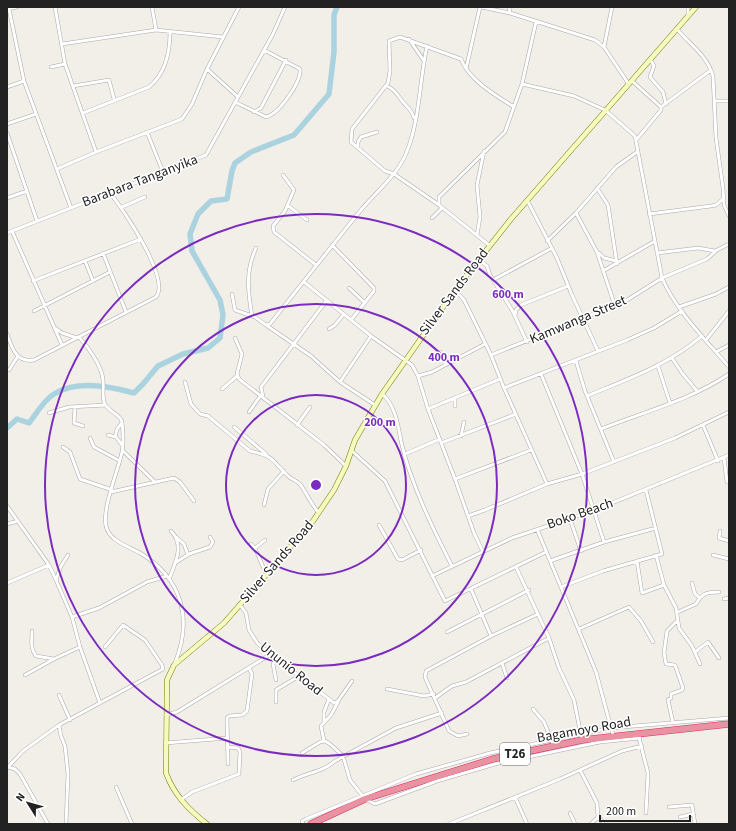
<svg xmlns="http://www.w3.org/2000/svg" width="736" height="831" viewBox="0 0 736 831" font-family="'Source Sans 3',sans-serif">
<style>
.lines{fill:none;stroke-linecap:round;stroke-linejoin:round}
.river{stroke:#aad3df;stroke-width:5.5}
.street-casing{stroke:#a9a9a9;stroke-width:4}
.secondary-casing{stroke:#707d05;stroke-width:5.5}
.highway-casing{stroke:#dc2a67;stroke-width:7}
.street{stroke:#fff;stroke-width:3}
.secondary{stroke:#f7fabf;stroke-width:4.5}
.highway{stroke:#e892a2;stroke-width:6}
.ring{fill:none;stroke:#7b2cbf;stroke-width:2}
.labels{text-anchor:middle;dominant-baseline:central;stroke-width:3;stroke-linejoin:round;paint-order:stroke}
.shield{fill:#fff;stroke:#646464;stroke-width:1}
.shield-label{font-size:13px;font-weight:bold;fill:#222}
.street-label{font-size:14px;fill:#222;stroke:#fff}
.centre{fill:#7b2cbf;stroke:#fff;stroke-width:2}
.ring-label{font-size:12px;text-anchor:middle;font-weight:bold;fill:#7b2cbf;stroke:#fff;stroke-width:3;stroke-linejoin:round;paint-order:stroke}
</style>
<rect width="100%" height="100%" fill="#f2efe9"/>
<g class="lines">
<path class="river" d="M 7,428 L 17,419 L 29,423 C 36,414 44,400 54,394 C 76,380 110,386 134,393 L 143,384 L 158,366 L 183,354 L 208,348 L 220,338 L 223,315 L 220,300 L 192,251 L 190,234 L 198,214 L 211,201 L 227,199 L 232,171 L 235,163 L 251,152 L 294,135 L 329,94 L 334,52 L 334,15 L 337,7"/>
<g class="street-casing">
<path id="street" d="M 55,7 L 65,64 L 96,152
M 152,7 L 156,30
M 481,7 L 510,13 L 595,40 L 604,47 L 628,83
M 509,7 L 510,13
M 688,7 L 688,16
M 7,9 L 17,7
M 9,9 L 24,81 L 71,208
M 677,29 C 690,45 707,55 713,76 L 716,138 L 723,188 L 724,205 L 729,216
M 409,39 L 424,61
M 389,41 L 390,71 L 388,83 L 352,129 L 351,142 L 385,171 L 394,174 L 439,205 L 489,245
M 389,41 L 400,37 L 461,59 C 469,80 495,95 514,107
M 62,44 L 156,30 L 223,37
M 604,47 L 612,7
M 650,59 L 654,66 L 650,77 L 663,92 L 666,104
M 51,67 L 65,64
M 207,69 L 238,97
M 466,69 L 480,7
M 632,81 L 661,107 L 661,110 L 637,139
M 522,84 L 574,96 L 605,110 L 635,136 L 662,278 C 677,312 705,339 729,367
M 73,86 L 109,80 L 114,99
M 387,86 C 396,90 397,95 403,102 C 408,108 412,110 414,118
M 7,87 L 24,81
M 714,101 L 729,101
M 235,102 L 266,117 C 279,114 302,81 300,69 L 264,50
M 661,107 L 711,70
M 254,112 L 261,108 L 286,60
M 83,113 L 149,87 C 165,74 170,52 170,32
M 7,124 L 36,114
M 147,132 L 163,172
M 7,133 L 37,221
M 358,148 L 358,142 L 361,137 L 377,132
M 57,169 L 96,152 L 182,119 L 192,104 L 207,69 L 239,7
M 283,175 L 294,190 L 285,211 L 273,226 L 274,232 L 316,265
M 597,188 L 608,205 L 617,264
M 7,198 L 27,191
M 527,200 L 557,258 L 572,295 L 598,351
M 287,205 L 307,220
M 439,205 L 439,197 L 505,132 L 522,84 L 536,22
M 122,207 L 145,197
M 576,213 L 597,252 L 615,306
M 649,214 L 711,206 L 716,205 L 723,199
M 432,218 L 442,208
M 12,231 L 62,345
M 7,233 L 206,155 L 273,34 L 285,7
M 477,235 L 480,217 L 477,185 L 484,151
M 547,241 L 576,213 L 616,167 L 637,152
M 332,245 L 374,288 L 374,291 L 351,320
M 103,253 L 126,312
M 599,253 L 604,258 L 617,261
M 657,253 L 698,248 L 715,251 L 729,244
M 478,259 L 487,266 L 490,275 L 512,310 L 527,342
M 85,261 L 93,281
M 603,271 L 655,241
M 493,280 L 552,248
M 33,281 L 141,239
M 304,282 L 371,336 L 412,365 L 418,376 L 428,409 L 455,479 L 474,533 L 483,552
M 349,288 L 365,303
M 455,290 L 464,300 L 491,355 L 504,388 L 547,484
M 232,294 L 235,310 L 255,317 L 266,325 L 270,324 C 300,286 330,248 361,210 C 376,192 395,177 405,156 C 420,123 419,82 427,46
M 679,307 L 716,294 L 729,287
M 34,311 L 110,272
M 252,316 C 248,292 245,272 256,248
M 515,316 L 516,310 L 521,305 L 568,286
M 266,325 L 311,356 L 340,382 L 375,405
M 55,328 L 62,333 L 77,338
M 329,329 L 335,325 L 344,314
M 7,334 C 12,348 16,363 34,360 L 156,297 C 171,279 123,209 110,193
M 79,337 C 88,347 102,366 103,380 C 104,387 102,395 104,402 C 107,412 120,413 122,422 C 123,431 124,442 122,452 C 118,471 102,508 106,526 C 109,541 128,546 140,553 C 182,578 193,619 175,663
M 235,338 L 242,354 L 237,374 L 239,379 L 324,445 L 346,466
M 706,340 L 729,311
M 440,352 L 446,365
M 716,352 L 729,345
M 491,355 L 624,302 L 662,278 L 707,259 L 717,250
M 672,358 L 682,373 L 697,391
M 576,361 L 585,391 L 614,462
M 658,366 L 670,403
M 9,370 L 18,356
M 541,374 L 582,474 L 604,542
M 418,376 L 432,372 L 485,344
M 185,382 L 191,404 L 200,414 L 208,416 L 250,451 C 276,457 270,459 288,476 C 292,480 299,481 302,487 C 308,496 311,504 319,513
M 340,382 L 371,336
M 504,388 L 627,340 L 654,328 L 682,311
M 222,389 L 237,376
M 382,394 C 395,404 398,425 401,441 C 410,482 433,529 452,566
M 587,396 C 628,379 668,365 702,336
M 263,397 L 261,387 L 327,300
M 455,398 L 455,406
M 75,407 L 74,423 L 83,426
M 428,409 L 500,379
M 249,412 L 261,395
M 49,413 L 69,407 L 106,405
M 297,425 L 310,407
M 703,425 L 718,461
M 234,427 L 266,454
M 601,429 C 643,412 691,400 729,374
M 108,435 L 116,437 L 122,445
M 461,436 L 464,422
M 115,437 L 117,429 L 122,423
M 90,438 L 94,447 L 120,461
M 441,443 L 516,414
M 63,447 L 70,452 L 80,479 L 112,490
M 122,450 L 155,482
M 352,451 L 385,481 L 445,601 L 546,552
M 405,454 L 440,439
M 724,458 L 727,482
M 455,479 L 531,450
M 111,492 L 174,478 L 180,482 L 194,501
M 264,505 L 268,489 L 284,471
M 7,506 L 49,565 L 56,580 L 72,617 L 80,647 L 100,703
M 468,516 L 485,510 L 547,484 L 582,474 L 675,438 L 729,412
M 570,519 L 581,551
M 7,524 L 18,521
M 379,525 L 398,559 L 402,560 L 421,550
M 537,529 L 596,672 L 613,735
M 720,531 L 719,538 L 729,541
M 176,537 L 184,544 L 188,555
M 251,544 C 259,551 260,565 268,575
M 255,548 L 265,540
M 656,555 L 664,585 L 676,608 L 679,628 L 692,646 L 700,664
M 713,555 L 729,559
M 550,561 L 604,542 L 656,528
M 637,561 L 642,593 L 664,585
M 175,563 L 189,554 L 210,547 L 213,542 L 210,537
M 516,567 L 549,638 L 559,668 L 574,700 L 582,740
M 432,576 L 512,538 L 595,510 L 729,455
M 169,579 C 175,564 185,545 171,531
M 56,580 L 61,566 L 68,555
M 7,583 L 49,565
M 692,583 L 695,594 L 699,597
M 561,587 L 603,571 L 662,554 L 646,490
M 471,589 L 491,636
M 724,599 L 729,598
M 240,605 L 246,613 L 249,630 L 258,644 L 334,703 L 338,701 L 352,681
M 678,612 L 696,604 C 702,593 707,592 719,592
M 72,617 L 99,608 L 147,582 L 167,576
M 579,629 L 629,607 L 641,621 L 653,642
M 32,631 C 32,640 30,649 36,656 L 54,659
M 447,632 L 529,590
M 105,647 L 123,625 L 145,640 L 162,665 L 163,669
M 695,652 L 708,642 L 719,658
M 502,663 L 507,678
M 25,675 L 54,659 L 80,647
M 276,680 L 273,664 L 277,658
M 387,689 L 424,696 L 434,694
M 59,695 L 70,720
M 435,698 L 452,686 L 466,682 L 549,638
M 276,702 L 276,690 L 299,676
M 533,709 L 544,722 L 554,746
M 166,715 L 177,712 L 271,654
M 324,722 L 324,712 L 329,699
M 673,723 L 668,700 L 671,698 L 671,694 L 682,690 L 683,688 L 675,665 L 666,664 L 664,653 L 667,631 L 678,620
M 59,725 L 61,736 L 65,746 L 68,774 L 66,824
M 467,734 L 458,736 L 449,731 L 425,677 L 426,671 L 491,636 L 538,614
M 639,738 L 648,773 L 646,813
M 324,741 L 321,726 L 331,715 L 338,702
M 165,743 L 228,738
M 302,753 L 320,742 L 325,741 L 330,744 L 343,756 L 350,780 L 365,799 L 375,804 L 437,781 L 495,764 L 600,742 L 640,738
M 228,764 L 227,718 L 229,716 L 242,715 L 247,711 L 252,674 L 249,668
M 8,767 L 15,769 L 20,774 L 48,824
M 7,768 L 23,751 L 59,725 L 163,669
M 580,770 L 597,803 L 598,817 L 591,824
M 293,780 C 308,772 321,773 335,761 L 396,728 L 442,713
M 116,787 L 132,824
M 515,797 L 527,824
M 181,800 L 192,792 L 239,774 L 240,752 L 238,748 L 228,747
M 669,807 L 692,805 L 695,824
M 570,813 L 575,824
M 598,817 L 603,822
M 680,817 L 693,814
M 303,824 L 302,821 L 306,819 L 416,774 L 490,753 L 611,728 L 729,718
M 449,824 L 560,779 L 622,751 L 642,746"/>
</g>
<g class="secondary-casing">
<path id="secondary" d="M 207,824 C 189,810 174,795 166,773 L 167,680 L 174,665 L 224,623 L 313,521 L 334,490 L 346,466 L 355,440 L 382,394 L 455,290 L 511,219 L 696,7"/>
</g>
<g class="highway-casing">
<path id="highway" d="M 311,824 L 365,799 L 493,759 L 582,740 L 729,724"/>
</g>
<use href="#street" class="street"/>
<use href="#secondary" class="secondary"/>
<use href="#highway" class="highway"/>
</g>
<g class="ring">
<circle cx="316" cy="485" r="90"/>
<circle cx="316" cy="485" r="181"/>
<circle cx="316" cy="485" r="271"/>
</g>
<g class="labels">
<rect class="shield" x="500" y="743" width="30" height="22" rx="3"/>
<g class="shield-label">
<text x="515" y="754">T26</text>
</g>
<g class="street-label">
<text transform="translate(140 181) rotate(-21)">Barabara Tanganyika</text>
<text transform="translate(454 292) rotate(-53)">Silver Sands Road</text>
<text transform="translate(578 320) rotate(-23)">Kamwanga Street</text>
<text transform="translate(580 514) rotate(-19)">Boko Beach</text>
<text transform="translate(277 562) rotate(-49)">Silver Sands Road</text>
<text transform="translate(291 669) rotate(39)">Ununio Road</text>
<text transform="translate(584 730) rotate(-10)">Bagamoyo Road</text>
</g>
</g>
<circle cx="316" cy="485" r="6" class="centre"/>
<g class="ring-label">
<text x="508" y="298">600 m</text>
<text x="444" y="361">400 m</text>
<text x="380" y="426">200 m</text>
</g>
<rect width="736" height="831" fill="none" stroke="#222222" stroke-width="16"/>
<g transform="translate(28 803) rotate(307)" stroke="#ffffff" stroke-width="3" paint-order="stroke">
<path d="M0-3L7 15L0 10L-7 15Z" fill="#222222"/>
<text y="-6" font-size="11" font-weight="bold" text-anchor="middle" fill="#222222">N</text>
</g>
<path d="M600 815v6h90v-6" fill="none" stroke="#222222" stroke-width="2"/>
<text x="606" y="815" font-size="12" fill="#222222" stroke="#ffffff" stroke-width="3" paint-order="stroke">200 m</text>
</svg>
